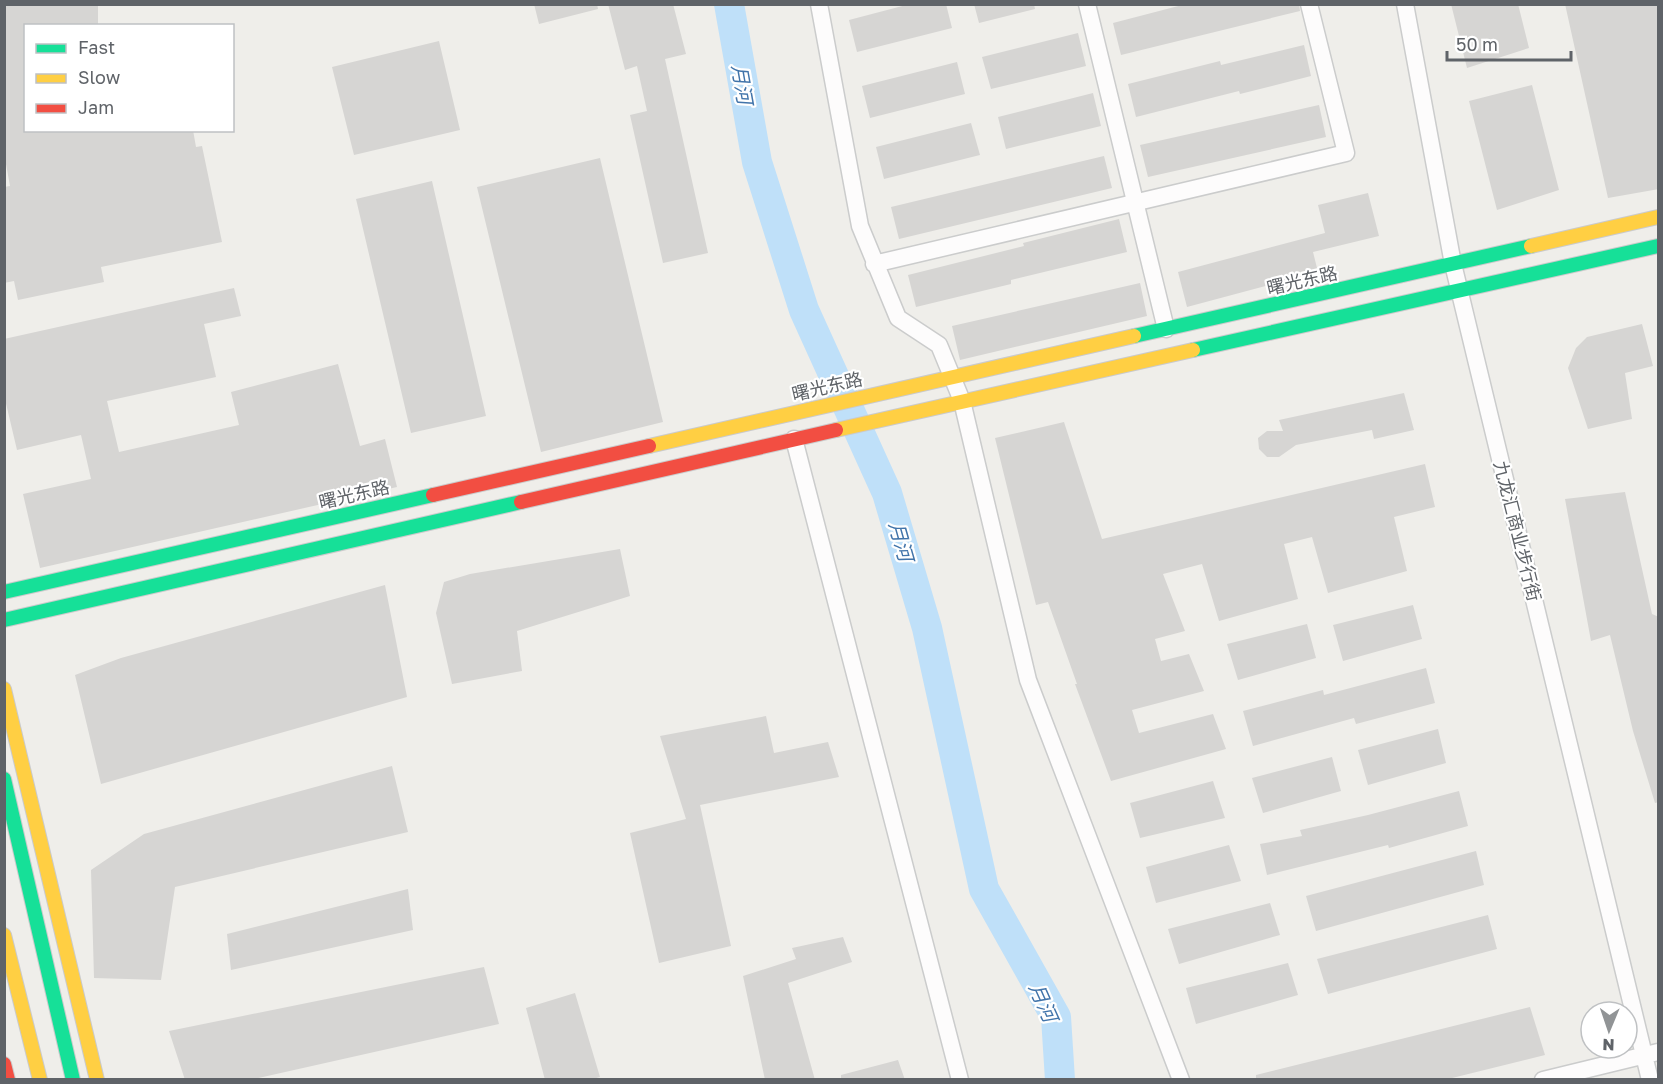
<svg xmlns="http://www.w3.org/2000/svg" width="1663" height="1084" viewBox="0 0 1663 1084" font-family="'Golos Text','Noto Sans SC',sans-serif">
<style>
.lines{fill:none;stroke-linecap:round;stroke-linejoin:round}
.river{stroke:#bfe0f9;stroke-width:30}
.building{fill:#d6d5d3}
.street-casing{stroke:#cbcccc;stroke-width:19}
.fast-casing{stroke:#cacacb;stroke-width:16}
.slow-casing{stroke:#cacacb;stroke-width:16}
.jam-casing{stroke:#cacacb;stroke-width:16}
.street{stroke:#fdfcfc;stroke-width:16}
.fast{stroke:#16e098;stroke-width:14}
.slow{stroke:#ffcf43;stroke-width:14}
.jam{stroke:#f24e42;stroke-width:14}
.labels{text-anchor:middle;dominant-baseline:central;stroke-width:4.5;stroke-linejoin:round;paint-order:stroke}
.street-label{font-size:18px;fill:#5f6368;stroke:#fff}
.water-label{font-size:20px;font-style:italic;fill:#4174aa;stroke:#fff}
</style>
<rect width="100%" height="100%" fill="#efeeea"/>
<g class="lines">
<path class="river" d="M 729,4 L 757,162 L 804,310 L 887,493 L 927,628 L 984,889 L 1056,1017 L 1060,1080"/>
</g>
<path class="building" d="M 4,4 L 98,4 L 98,26 L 26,26 L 26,130 L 193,130 L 196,147 L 202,146 L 222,242 L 101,267 L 104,282 L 18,300 L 14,281 L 4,283 L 4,187 L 10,186 L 4,153 Z
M 534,4 L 597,4 L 598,9 L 539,24 Z
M 608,4 L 673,4 L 686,54 L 665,59 L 708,253 L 663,263 L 630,115 L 647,111 L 637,66 L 625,70 Z
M 910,4 L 946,4 L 952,28 L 857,52 L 849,20 Z
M 974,4 L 1034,4 L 1035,9 L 979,23 Z
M 1186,4 L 1299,4 L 1300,11 L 1121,55 L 1113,23 Z
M 1451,4 L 1518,4 L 1529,48 L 1467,68 Z
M 1565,4 L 1659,4 L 1659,189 L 1608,198 Z
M 1078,33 L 1086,66 L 991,89 L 982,57 Z
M 439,41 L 460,130 L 354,155 L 332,67 Z
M 1304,45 L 1311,76 L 1240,94 L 1239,91 L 1136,117 L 1128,84 L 1220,61 L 1221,65 Z
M 957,62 L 965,94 L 870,118 L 862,86 Z
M 1532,85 L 1559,190 L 1497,210 L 1469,101 Z
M 1093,93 L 1101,126 L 1006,149 L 998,117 Z
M 1319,105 L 1326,137 L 1148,177 L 1140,145 Z
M 971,123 L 980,155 L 884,179 L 876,147 Z
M 1104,156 L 1112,188 L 899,239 L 891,207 Z
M 600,158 L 663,422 L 541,452 L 477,187 Z
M 432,181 L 486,416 L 411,433 L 356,199 Z
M 1368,193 L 1379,236 L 1313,252 L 1318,272 L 1187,307 L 1178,272 L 1325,233 L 1318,205 Z
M 1119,219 L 1127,252 L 1011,280 L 1011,284 L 916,307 L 908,275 L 1024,246 L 1023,243 Z
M 1140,283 L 1147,316 L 960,360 L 952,326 Z
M 234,288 L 241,316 L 204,324 L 216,377 L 107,401 L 119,452 L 239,425 L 231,392 L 338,364 L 360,446 L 385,439 L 397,487 L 40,568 L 23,494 L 91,479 L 81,435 L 17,450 L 4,395 L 4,339 Z
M 1642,324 L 1653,366 L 1625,373 L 1632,419 L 1588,429 L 1568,368 L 1576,348 L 1587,337 Z
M 1404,393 L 1414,430 L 1374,439 L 1372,430 L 1296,445 L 1279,457 L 1267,457 L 1259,449 L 1258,438 L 1267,431 L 1283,431 L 1279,420 Z
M 1064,422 L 1102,539 L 1425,464 L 1435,507 L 1394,517 L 1407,571 L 1328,593 L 1312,537 L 1284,544 L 1298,599 L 1219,621 L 1202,564 L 1163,574 L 1185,631 L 1155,639 L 1161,661 L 1189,654 L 1204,691 L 1132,710 L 1139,733 L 1213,714 L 1226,749 L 1111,781 L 1075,684 L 1077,684 L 1048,602 L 1036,605 L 995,438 Z
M 1625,492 L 1652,614 L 1659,617 L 1659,802 L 1655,803 L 1633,731 L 1610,635 L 1591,641 L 1565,499 Z
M 620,549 L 630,596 L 517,631 L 522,671 L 452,684 L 436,613 L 444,582 L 470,574 Z
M 385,585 L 407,697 L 101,784 L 75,675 L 121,658 Z
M 1413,605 L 1422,639 L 1343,661 L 1333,625 Z
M 1307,624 L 1316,658 L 1238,680 L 1227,644 Z
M 1426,668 L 1435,703 L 1356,724 L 1354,718 L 1253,746 L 1243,711 L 1323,690 L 1324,695 Z
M 766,716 L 774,753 L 828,742 L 839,777 L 700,805 L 731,946 L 659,963 L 630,833 L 686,819 L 660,736 Z
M 1438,729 L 1446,763 L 1368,785 L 1358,750 Z
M 1332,757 L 1341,791 L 1263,813 L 1252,778 Z
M 392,766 L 408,832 L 175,887 L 161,980 L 94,978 L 91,870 L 144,834 Z
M 1213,781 L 1225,818 L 1140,838 L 1130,803 Z
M 1459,791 L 1468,826 L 1389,848 L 1388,845 L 1267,875 L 1260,844 L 1302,836 L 1300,830 L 1368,815 Z
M 1229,845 L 1241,881 L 1156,903 L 1146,867 Z
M 1476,851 L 1484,885 L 1316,931 L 1306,896 Z
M 408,889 L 413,930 L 231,970 L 227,934 Z
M 1270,903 L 1280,935 L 1179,964 L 1168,929 Z
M 1488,915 L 1497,949 L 1328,994 L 1317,959 Z
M 843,937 L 852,962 L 788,983 L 815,1080 L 765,1080 L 743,976 L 796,959 L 792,948 Z
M 1288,963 L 1298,995 L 1196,1024 L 1186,988 Z
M 484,967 L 499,1024 L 250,1080 L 185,1080 L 169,1031 Z
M 575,993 L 600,1077 L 589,1080 L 545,1080 L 526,1008 Z
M 1530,1007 L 1545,1055 L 1444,1080 L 1256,1080 L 1256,1075 Z
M 898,1060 L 905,1080 L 841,1080 L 841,1075 Z"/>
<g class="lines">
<g class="street-casing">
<path id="street" d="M 819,4 L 860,226 L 898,318 L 939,345 L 962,401 L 1028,680 L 1181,1080
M 1087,4 L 1166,329
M 1405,4 L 1453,264 L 1650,1080
M 874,264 L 1346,153 L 1309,4
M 794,439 L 960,1080
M 1543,1080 L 1658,1052"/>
</g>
<g class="fast-casing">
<path id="fast" d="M 1134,336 L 1531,246
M 1193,350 L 1658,246
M 4,592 L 433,495
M 4,620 L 521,502
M 4,779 L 73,1080"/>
</g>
<g class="slow-casing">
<path id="slow" d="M 1531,246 L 1658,217
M 836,430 L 1193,350
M 649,446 L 1134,336
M 4,689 L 97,1080
M 4,935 L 40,1080"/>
</g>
<g class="jam-casing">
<path id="jam" d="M 433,495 L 649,446
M 521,502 L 836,430
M 4,1064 L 8,1080"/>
</g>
<use href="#street" class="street"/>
<use href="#fast" class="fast"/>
<use href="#slow" class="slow"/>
<use href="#jam" class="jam"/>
</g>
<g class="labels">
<g class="street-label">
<text transform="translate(1302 280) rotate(-13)">曙光东路</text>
<text transform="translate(827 386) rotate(-13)">曙光东路</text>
<text transform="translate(354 494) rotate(-13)">曙光东路</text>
<text transform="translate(1518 531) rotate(76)">九龙汇商业步行街</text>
</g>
<g class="water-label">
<text transform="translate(743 84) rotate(80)">月河</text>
<text transform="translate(902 541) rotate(74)">月河</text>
<text transform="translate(1044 1002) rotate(66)">月河</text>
</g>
</g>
<rect width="1663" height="1084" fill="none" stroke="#5f6368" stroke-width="12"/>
<rect x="24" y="24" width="210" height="108" fill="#ffffff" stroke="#bfc1c3" stroke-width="1.5"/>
<rect x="36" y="44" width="30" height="9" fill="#16e098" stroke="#bfc1c3" stroke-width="1.5"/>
<text x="78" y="54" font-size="18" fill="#5f6368">Fast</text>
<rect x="36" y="74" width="30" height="9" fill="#ffcf43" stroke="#bfc1c3" stroke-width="1.5"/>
<text x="78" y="84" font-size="18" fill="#5f6368">Slow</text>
<rect x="36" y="104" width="30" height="9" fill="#f24e42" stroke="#bfc1c3" stroke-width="1.5"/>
<text x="78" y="114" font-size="18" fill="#5f6368">Jam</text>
<g transform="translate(1609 1030) rotate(182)"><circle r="28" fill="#ffffff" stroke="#bfc1c3" stroke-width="1.5"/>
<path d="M0-4.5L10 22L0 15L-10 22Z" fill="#919496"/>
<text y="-9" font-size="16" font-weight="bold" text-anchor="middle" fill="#5f6368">N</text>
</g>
<path d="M1447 51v9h124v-9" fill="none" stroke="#5f6368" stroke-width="3"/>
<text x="1456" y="51" font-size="18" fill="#5f6368" stroke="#ffffff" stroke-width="4.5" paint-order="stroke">50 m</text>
</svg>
